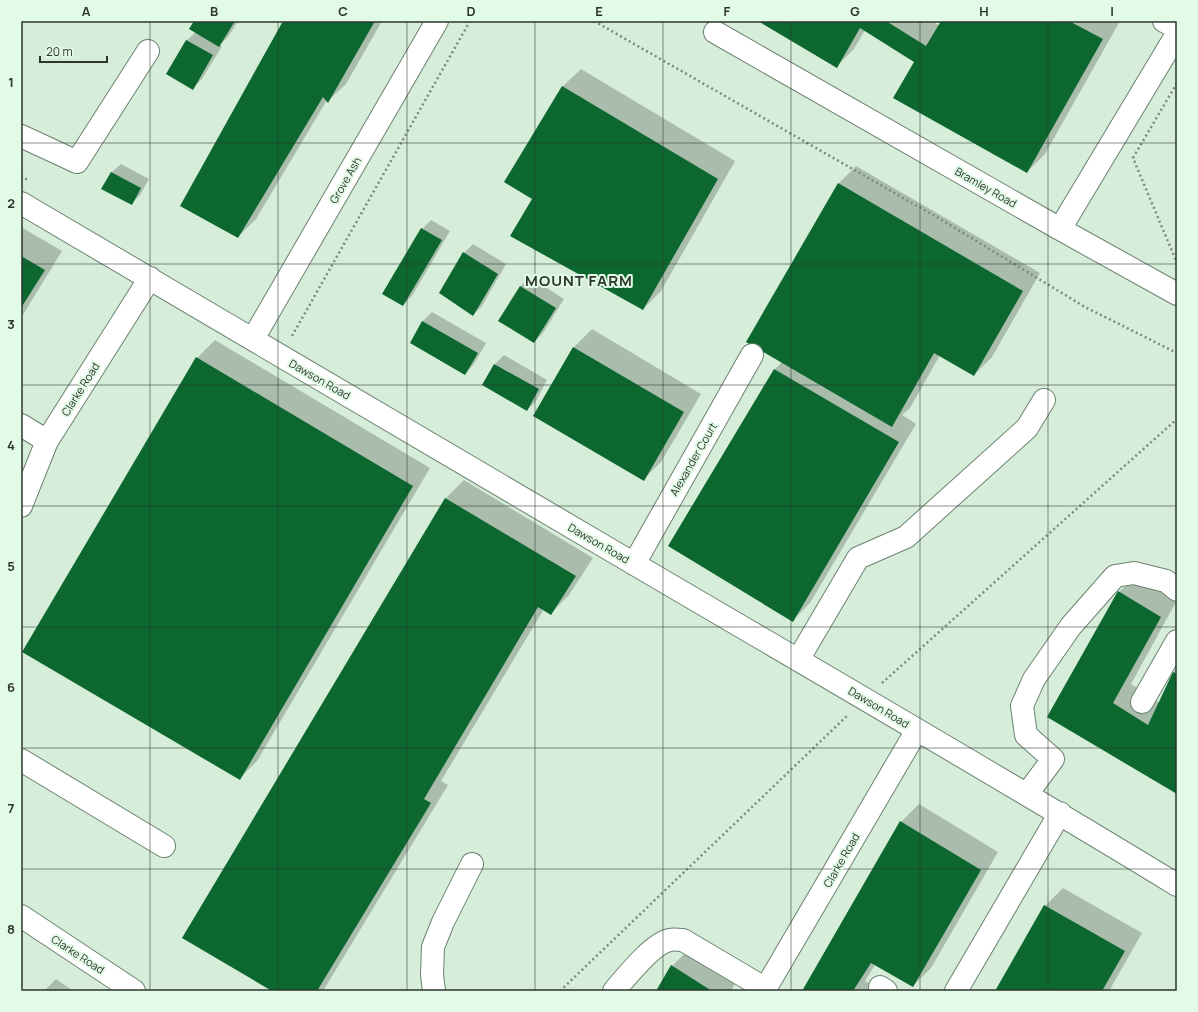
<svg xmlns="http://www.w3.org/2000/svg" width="1198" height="1012" viewBox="0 0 1198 1012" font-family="Manrope,sans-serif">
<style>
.shadow{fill:#0003}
.building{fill:#0d6830}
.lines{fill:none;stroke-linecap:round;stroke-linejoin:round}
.minor-casing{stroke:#6b826f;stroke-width:24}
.path{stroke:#7a8a7d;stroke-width:2.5;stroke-dasharray:2 3;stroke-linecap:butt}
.minor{stroke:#fff;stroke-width:22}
.grid{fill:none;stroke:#2c352e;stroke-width:1;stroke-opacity:0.55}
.labels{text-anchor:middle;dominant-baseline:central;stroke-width:4;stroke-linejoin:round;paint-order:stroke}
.street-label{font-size:11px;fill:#2c352e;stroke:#e2fbe6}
.district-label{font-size:15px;font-weight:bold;letter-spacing:1px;fill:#2c352e;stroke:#e2fbe6}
.neatline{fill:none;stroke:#2c352e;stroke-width:1.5}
.grid-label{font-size:13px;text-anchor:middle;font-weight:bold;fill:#2c352e}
</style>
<rect width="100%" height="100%" fill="#d5edd9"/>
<path class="shadow" d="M 195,21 L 238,21 L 228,37 L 220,45 L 222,46 L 202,79 L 193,88 L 168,73 L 187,40 L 196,32 Z
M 284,21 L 382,21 L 346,84 L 328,101 L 327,100 L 256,219 L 238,237 Z
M 760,21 L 932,21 L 940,26 L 942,21 L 1120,21 L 1045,154 L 1027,172 L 915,61 L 865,30 L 854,49 L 836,67 Z
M 581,69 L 735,161 L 661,291 L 643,309 L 533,198 L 506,181 L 563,86 Z
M 121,164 L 149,179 L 140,195 L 131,204 L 111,173 Z
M 856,166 L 1040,273 L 992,357 L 974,375 L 940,355 L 910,408 L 902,415 L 916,424 L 810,603 L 792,621 L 669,546 L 775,369 L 782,362 L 838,184 Z
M 431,220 L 450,231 L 412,296 L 403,305 L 384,294 L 422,229 Z
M 21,227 L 62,251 L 21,318 Z
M 473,244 L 506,264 L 482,306 L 473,315 L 464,253 Z
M 530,277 L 564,299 L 543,333 L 534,342 L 500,320 L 521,286 Z
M 432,312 L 486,343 L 474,364 L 465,374 L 411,342 L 423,321 Z
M 592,329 L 701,394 L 661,462 L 643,480 L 534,415 L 574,347 Z
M 215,340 L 430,468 L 257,761 L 239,779 L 197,358 Z
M 504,355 L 547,380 L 536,401 L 527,410 L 495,364 Z
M 464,480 L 593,558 L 569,595 L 551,613 L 544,609 L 441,781 L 448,785 L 323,991 L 274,991 L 183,938 L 446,498 Z
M 1137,574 L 1177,600 L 1131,684 L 1160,703 L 1174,672 L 1177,669 L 1177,793 L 1049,716 L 1119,592 Z
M 919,804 L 998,852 L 931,968 L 913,986 L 875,965 L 865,981 L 882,991 L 803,991 L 901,822 Z
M 1063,888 L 1142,933 L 1109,991 L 996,991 L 1045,906 Z
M 690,948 L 738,978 L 731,991 L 657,991 L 672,966 Z
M 56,979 L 72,990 L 44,991 Z"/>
<path class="building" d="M 194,21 L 235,21 L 219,47 L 189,29 Z
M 283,21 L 375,21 L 328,103 L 323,97 L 238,238 L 180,206 Z
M 758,21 L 886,21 L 926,46 L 941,21 L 1069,21 L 1103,39 L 1027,173 L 893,98 L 914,62 L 860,28 L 837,68 Z
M 186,40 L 213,55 L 193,90 L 166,74 Z
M 562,86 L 718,179 L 643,310 L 510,236 L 532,199 L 504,182 Z
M 111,172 L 141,188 L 132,205 L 101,189 Z
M 838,183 L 1023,291 L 974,376 L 934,353 L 892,427 L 746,342 Z
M 421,228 L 442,240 L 403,306 L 382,294 Z
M 463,252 L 498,274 L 473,316 L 439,293 Z
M 21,256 L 45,270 L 21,308 Z
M 520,286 L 556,308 L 534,343 L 498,321 Z
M 422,321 L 478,353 L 465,375 L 410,343 Z
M 573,347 L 684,412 L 644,481 L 533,416 Z
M 196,357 L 413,486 L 240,780 L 22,652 Z
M 494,364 L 539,389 L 527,411 L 482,385 Z
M 774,369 L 899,442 L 793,622 L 668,546 Z
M 445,498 L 576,576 L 551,615 L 538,607 L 424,799 L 431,803 L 317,991 L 272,991 L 182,938 Z
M 1118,591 L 1161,617 L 1113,703 L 1148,725 L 1173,672 L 1177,674 L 1177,794 L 1047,717 Z
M 900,821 L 981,870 L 913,987 L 871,963 L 853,991 L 802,991 Z
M 1044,905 L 1125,951 L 1102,991 L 995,991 Z
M 671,965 L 712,991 L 656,991 Z"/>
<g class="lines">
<g class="minor-casing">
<path id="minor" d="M 1164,21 L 1177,28
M 715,32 L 1060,229 L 1177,34
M 21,136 L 77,162 L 148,51
M 21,203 C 216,316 409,431 602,545 C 794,658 987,769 1177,885
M 1060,229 L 1177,294
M 253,339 L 437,21
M 21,425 L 47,441
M 21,506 L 47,441 L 150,278
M 634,564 L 752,355
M 798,660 L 858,558 L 906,537 L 1027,428 L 1044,400
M 1142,702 L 1177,641
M 21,760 L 164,846
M 1027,794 L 1053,759 L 1026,735 L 1022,706 L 1034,679 L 1071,626 L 1115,576 L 1134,573 L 1166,581 L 1177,590
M 21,916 L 134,991
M 880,987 L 886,991
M 434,991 L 432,975 L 433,947 L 443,922 L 472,864
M 614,991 C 625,978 654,942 670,940 C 674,939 678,940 683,940 L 766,989
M 764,991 L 917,730
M 956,991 L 1060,813"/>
</g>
<path class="path" d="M 594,21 L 940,219 L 1085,307 L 1177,353
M 1177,83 L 1133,158 L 1177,263
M 21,176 L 29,181
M 292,336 L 470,21
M 882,683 L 1177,419
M 560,991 L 848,715"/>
<use href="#minor" class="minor"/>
</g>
<path class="grid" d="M 150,21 L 150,991M 278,21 L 278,991M 407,21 L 407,991M 535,21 L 535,991M 663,21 L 663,991M 791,21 L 791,991M 920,21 L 920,991M 1048,21 L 1048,991M 21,143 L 1177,143M 21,264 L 1177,264M 21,385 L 1177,385M 21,506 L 1177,506M 21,627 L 1177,627M 21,748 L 1177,748M 21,869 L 1177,869"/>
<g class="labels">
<g class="street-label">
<text transform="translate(345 180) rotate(-60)">Grove Ash</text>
<text transform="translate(986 187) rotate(30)">Bramley Road</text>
<text transform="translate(320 379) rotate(30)">Dawson Road</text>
<text transform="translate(80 389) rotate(-58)">Clarke Road</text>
<text transform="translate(693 459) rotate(-60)">Alexander Court</text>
<text transform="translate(599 543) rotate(30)">Dawson Road</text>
<text transform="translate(879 707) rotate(31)">Dawson Road</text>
<text transform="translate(841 860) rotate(-60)">Clarke Road</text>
<text transform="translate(78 954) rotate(33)">Clarke Road</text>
</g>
<g class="district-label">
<text x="579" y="280">MOUNT FARM</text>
</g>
</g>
<rect width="1198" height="1012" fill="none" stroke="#e2fbe6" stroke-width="44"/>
<path d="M40 56v6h67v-6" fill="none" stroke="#2c352e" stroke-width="2"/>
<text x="46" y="56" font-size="12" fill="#2c352e" stroke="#e2fbe6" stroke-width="3" paint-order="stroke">20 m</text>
<rect x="22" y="22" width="1154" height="968" class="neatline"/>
<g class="grid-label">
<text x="86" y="16">A</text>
<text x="214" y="16">B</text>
<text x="343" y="16">C</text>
<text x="471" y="16">D</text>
<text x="599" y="16">E</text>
<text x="727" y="16">F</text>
<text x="855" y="16">G</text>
<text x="984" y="16">H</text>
<text x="1112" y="16">I</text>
<text x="11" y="87">1</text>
<text x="11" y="208">2</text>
<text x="11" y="329">3</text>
<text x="11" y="450">4</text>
<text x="11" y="571">5</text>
<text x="11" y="692">6</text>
<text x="11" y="813">7</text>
<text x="11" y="934">8</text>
</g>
</svg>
